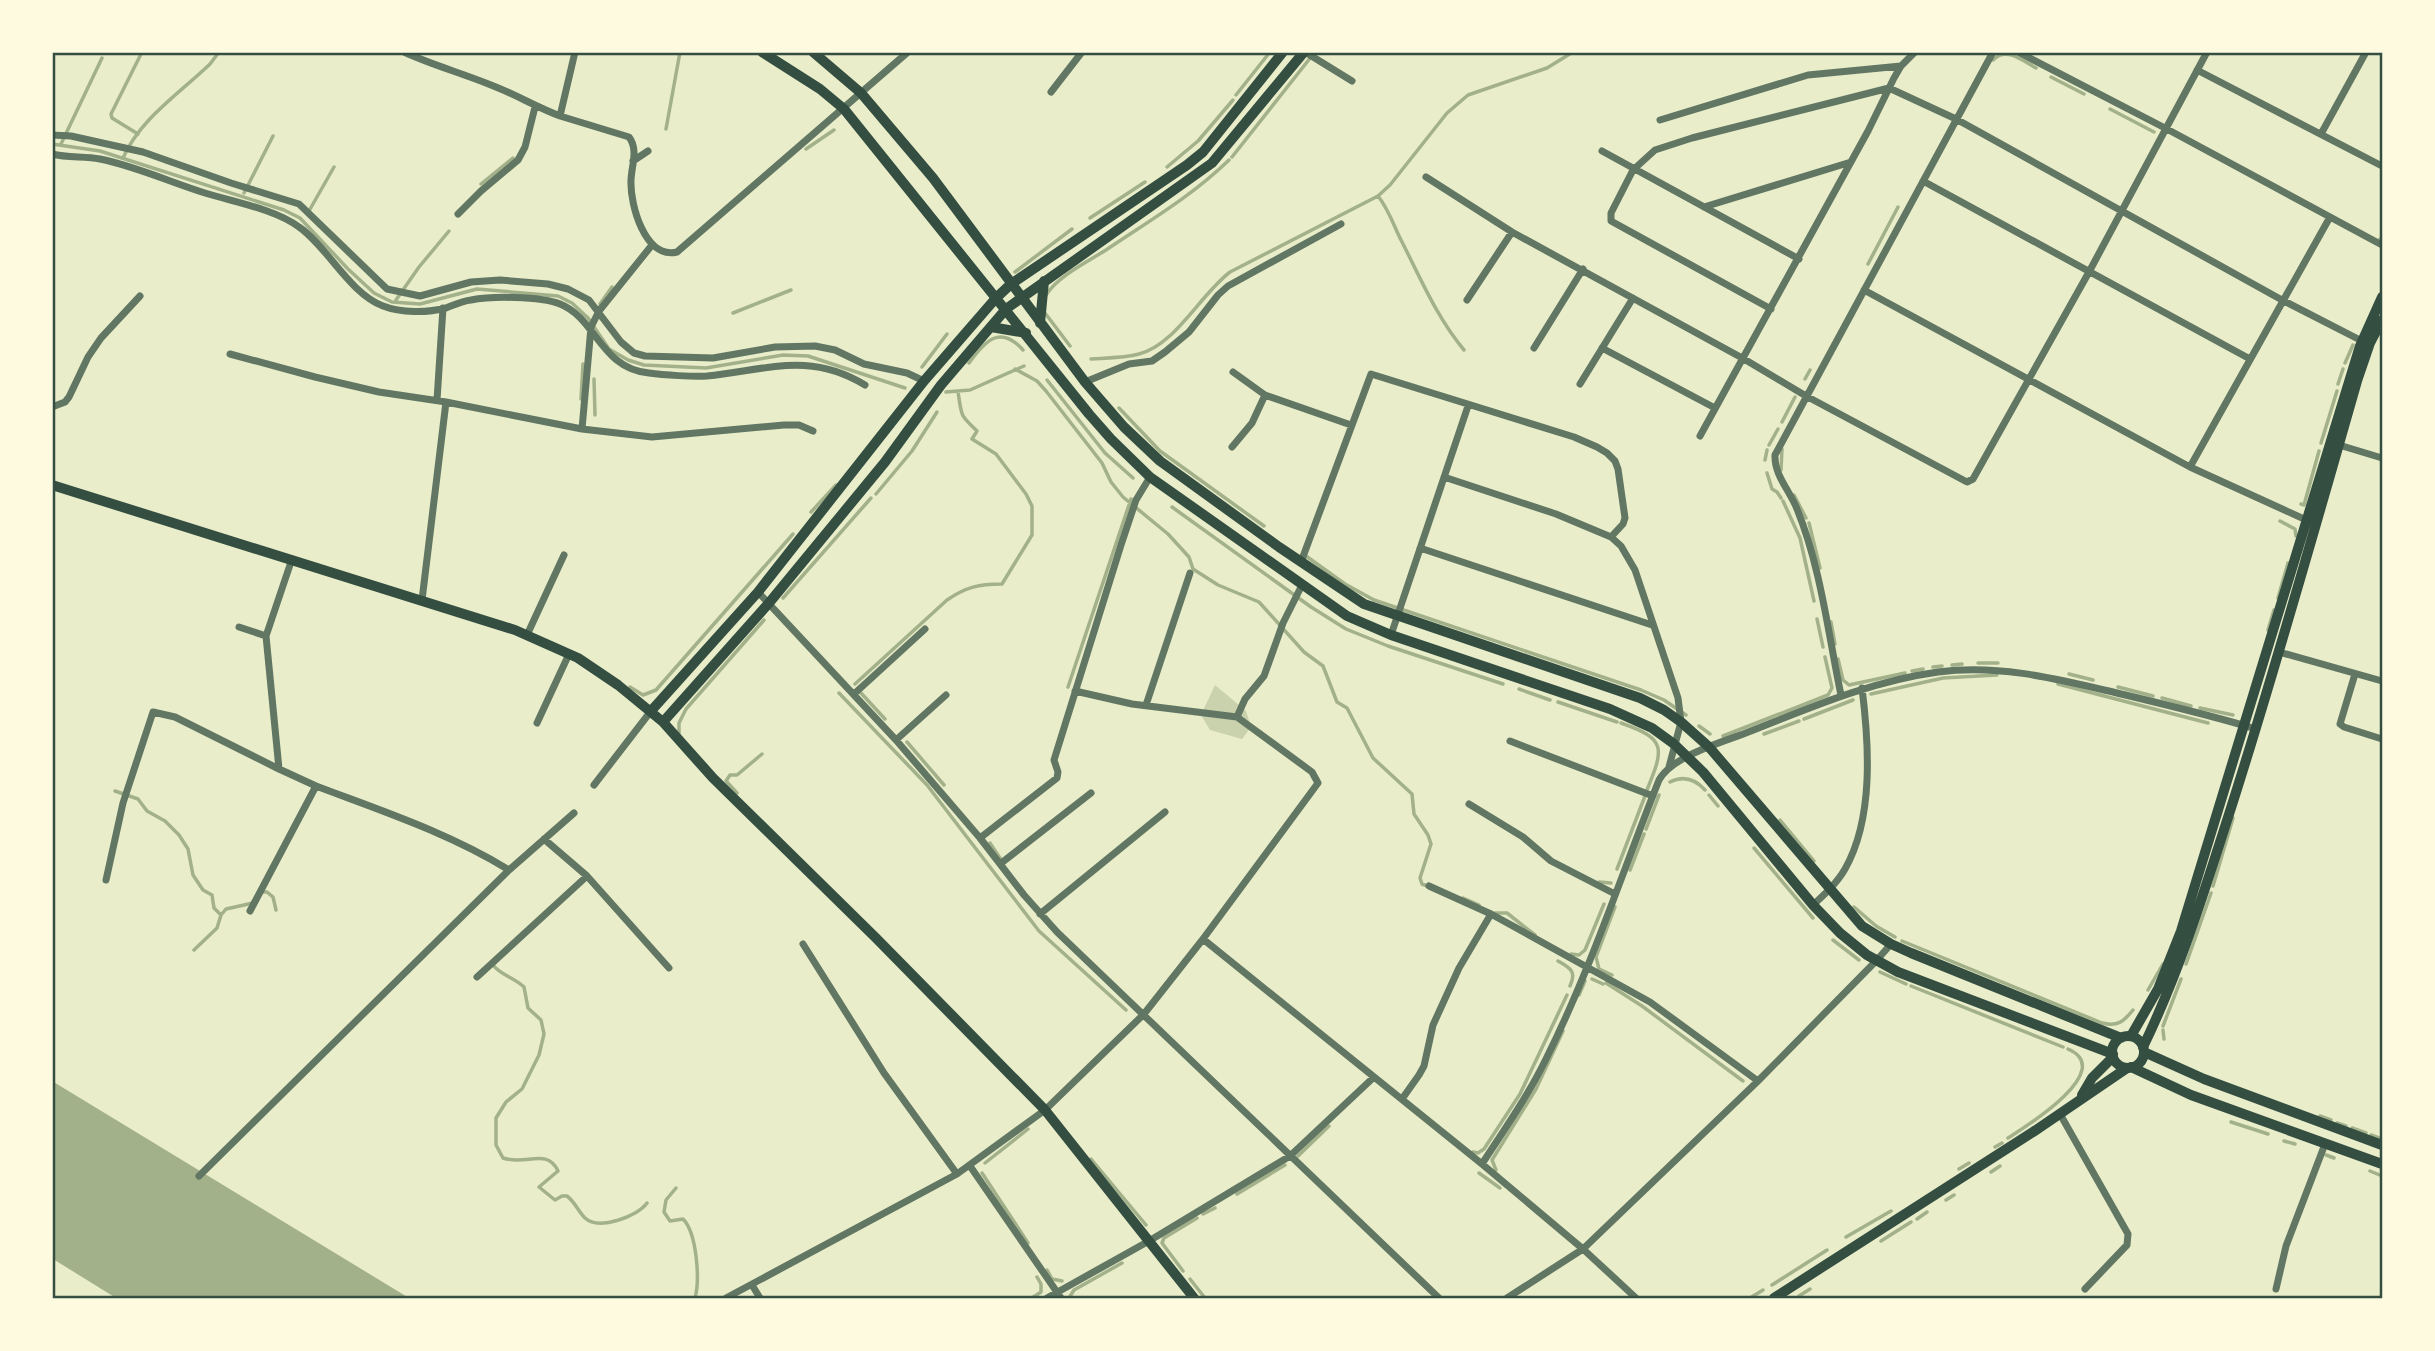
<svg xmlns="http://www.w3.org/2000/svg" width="2435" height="1351" viewBox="0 0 2435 1351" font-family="'Varela Round',sans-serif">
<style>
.green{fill:#cad2ad}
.water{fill:#a3b18a}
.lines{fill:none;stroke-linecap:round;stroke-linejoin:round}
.stream{stroke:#a3b18a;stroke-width:3.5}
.minor{stroke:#617663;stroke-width:7}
.secondary{stroke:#344e41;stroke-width:10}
.primary{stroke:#344e41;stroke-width:10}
.neatline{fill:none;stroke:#344e41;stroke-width:2.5}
</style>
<rect width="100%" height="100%" fill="#e9edc9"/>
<path class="green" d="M 1215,685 L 1246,711 L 1251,727 L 1242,739 L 1210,730 L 1201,715 Z"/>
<path class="water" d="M 52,1081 L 409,1298 L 116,1298 L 53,1259 Z"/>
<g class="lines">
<path class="stream" d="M 1993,60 C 2006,46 2023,61 2036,68
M 2051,77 L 2084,94
M 1236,95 L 1270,52
M 2110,109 L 2154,132
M 666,129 L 680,52
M 138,134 L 112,118 L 111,114 L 142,52
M 52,144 L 100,151 L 284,210 L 300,218 L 348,269 L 374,293 L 392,302 L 420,304 L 477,289 L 558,296 L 572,303 L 588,318 L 609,349 L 628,360 L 644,365 L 706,368 L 783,355 L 808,356 L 905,388
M 61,144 L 102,58
M 806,149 L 834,130
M 1232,157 L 1311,57
M 123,158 C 140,119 180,93 210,64 L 219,52
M 1167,167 L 1198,141 L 1233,100
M 481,184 L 513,158
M 244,193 L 273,136
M 1378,196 C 1389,210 1393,224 1401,240 C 1420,277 1437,318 1464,350
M 309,211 L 334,167
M 1090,218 L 1145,182
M 2380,239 L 2382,240
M 1868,264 L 1898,207
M 1015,272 L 1072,229
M 1046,295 C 1058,276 1087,262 1106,250 C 1149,221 1192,196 1229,160
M 396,300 L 419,267 L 449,231
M 600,304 L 612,287
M 733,313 L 791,290
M 1045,313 L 1070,346
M 1091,359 C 1106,358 1124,358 1139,354 C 1175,345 1200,295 1230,272 L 1378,196 L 1390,185 L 1447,113 L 1468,95 L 1547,68 L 1573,52
M 969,363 C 985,341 1000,324 1023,350
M 2345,363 L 2353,345
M 922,367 L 947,334
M 1015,369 L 1037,381 L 1046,391 L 1102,463 L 1111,482 L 1123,497 L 1168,534 L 1189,557 L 1193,569 L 1218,585 L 1259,602 L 1304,652 L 1323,666 L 1337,702 L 1347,708 L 1373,758 L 1412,794 L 1414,814 L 1428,835 L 1431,844 L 1420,878 L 1422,884 L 1430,887
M 594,379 L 595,415
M 1805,379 L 1810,370
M 1047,380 L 1105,453 L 1133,478
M 2338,384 L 2343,369
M 946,392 L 970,390 L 1024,366
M 581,399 L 583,364
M 1119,408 L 1160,451 L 1264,526
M 1782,422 L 1795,397
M 2321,443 L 2337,391
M 1769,445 L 1778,429
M 1765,460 L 1767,450
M 1781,470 L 1782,449
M 1767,473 L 1772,489 L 1777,492 L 1781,498
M 876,494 L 912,451 L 937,412
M 1794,495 L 1806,518
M 1783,501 L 1800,538 L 1814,601
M 2301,504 L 2304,505 L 2319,451
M 1172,507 L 1311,607 L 1346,629 L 1388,646 L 1503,684
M 811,512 L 836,485
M 2280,521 L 2295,529 L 2296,536
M 1809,523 L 1820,568
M 1306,556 L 1345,584 L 1374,600 L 1641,690 L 1664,700 L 1686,715
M 783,598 L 871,498
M 2278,598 L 2288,563
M 1817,619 L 1823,647
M 1831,622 L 1835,644
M 2268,630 L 2274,610
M 1838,659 L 1843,680 L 1849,685 L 1905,673
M 1978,663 L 1998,663
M 1952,665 L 1962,664
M 1933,667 L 1942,666
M 1912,671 L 1923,669
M 2069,674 L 2093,680
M 855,684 L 947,600 C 966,587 979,584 1002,584 L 1032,535 L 1032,506 L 1026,494 L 996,454 L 972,439 L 977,431 C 959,414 962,416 958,392
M 2058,684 L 2208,723
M 630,687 L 643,695 L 656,690 L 793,534
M 1068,687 L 1131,499
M 2118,687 L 2153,696
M 1519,689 L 1550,700
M 839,693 L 927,785 L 1039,931 L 1126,1010
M 861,693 L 885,719
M 1871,694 L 1943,678 L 1997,675
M 2162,698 L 2191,706
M 1558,702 L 1617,722
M 2200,708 L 2233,715
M 1804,719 L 1853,700
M 1621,723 C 1667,739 1664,748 1647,790
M 1699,726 L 1710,734
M 679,734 L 679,723 L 686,709 L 764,620
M 1764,734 L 1799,721
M 1723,736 L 1828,695 L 1832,688 L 1825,657
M 907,742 L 944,785
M 1670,782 C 1684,775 1695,779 1705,790
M 115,791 L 138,799 L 147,811 L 165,821 L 179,835 L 188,849 L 193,875 L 203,890 L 212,895 L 214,908 L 221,915
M 737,793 L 726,781 L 730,775 L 737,775 L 762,754
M 1709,795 L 1718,806
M 1780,820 L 1814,861
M 1646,829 L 1659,795
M 990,843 L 1002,861
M 1754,848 L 1813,918
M 1617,869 L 1645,796
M 1630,870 L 1644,834
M 1599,882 L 1611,883
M 2213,886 L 2233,818
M 262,892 L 267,892 L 273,897 L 276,910
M 1463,898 L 1479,905
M 1854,907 L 1876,926 L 1895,937
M 1495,913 L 1507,913 L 1535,935
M 1833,940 L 1859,960
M 1902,941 L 2102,1023 C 2118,1027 2124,1021 2133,1010
M 194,950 L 217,928 L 221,915 L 226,909 L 253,903
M 1571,954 L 1579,955 L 1585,950 L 1604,904
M 1558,961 C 1570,968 1577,971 1570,986
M 492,964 C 501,976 514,977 524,987 L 528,1008 L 541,1020 L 544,1034 L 539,1055 L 522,1089 L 506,1102 L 496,1118 L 496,1145 L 503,1158 C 526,1166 547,1147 558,1171 L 539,1187 L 555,1200 L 562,1196 L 567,1196 C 575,1202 578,1211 585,1218 C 599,1231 638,1216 647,1203
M 2186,964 L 2211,893
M 1880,972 L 1906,984
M 1612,975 L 1599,969 L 1596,957 L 1615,907
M 1592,979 L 1603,984
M 1606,983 L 1642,1006 L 1743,1081
M 1911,986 L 2063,1047
M 2148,990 L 2163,964
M 1579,995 L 1585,981
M 2163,1026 L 2181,979
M 2163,1030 L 2164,1039
M 2320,1116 L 2331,1120
M 2231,1122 L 2268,1134
M 2337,1123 L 2346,1126
M 2352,1128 L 2366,1133
M 2371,1135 L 2382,1139
M 2008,1138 C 2027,1126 2117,1070 2068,1049
M 2284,1141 L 2295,1144
M 1995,1147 L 2002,1143
M 1473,1152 L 1478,1153 L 1484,1149 L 1520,1094 L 1567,995
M 2326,1155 L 2334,1158
M 1298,1156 L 1329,1126
M 1091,1159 L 1146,1225
M 985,1163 L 1028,1129
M 1959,1169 L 1969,1163
M 1496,1170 L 1492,1160 L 1536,1089 L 1563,1031
M 2370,1171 L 2382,1176
M 1991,1172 L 2000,1166
M 982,1173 L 1028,1243
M 1479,1173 L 1500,1188
M 676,1188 L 666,1200 L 664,1212 L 670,1221 L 683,1219 C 697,1233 700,1280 695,1298
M 1237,1194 L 1285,1165
M 1946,1200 L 1954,1195
M 1203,1214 L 1215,1208
M 1917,1219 L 1927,1212
M 1846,1237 L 1891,1211
M 1881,1241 L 1911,1222
M 1047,1270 L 1052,1279 L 1062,1281
M 1183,1271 L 1162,1243 L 1164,1238 L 1197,1218
M 1190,1279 L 1205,1298
M 1772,1285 L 1827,1250
M 1799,1296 L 1810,1289
M 1032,1298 L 1041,1292 L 1041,1284 L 1037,1277
M 1069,1298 L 1074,1290 L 1122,1263
M 1750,1298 L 1763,1290"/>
<path class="minor" d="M 404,52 C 432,65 462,73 491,85 C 515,94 536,107 560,116 L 575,52
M 1305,52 L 1352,81
M 2018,52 L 2165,128 L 2382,245
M 2197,70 L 2382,166
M 1051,92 L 1082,52
M 560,116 L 629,137 C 639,150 631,167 631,181 C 630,204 645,260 677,252 L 908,52
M 1660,120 L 1808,75 L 1901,66
M 2321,134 L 2366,52
M 52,135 L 71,136 L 143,152 L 231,183 L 299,204 L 387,289 L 420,296 L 471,282 L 500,280 L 548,284 L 568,289 L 589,300 L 621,342 L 634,353 L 645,356 L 713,358 L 775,347 L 815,346 L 835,350 L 864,364 L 907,373 L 924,381
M 1602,151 L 1799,259
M 52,154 C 68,158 84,156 100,159 C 135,166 170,182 205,193 C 234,202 275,209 299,227 C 327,246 349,293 383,306 C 401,313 427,313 446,308 C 454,305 462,301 471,300 C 491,296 540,296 560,304 C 596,318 601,369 649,373 C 663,375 694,377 707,376 C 767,370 809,351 865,385
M 633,161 L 648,151
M 1426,177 L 1512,232 L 1744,359 L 1806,396 L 1967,482 L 1973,479 L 2089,272 L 2207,52
M 1923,181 L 2250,359
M 1704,207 L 1851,162
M 458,214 L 481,191 L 518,160 L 525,147 L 535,107
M 1864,290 L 2190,467 L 2315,524
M 1467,300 L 1512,232
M 1771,309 L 1611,221 L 1611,213 L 1633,170 L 1655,150 L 1692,138 L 1889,88 L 1956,119 L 2282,300 L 2362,341
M 1534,348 L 1583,269
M 1602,348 L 1715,408
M 230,354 L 315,377 L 379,392 L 446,402 L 582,429 L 591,327 L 599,311 L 652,245
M 1233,372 L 1265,395 L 1351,425
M 1085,382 L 1129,364 L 1152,361 L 1165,352 L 1189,332 L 1218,295 L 1228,286 L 1341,224
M 1580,384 L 1633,298
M 437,400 L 443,308
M 52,407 L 65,402 L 69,397 L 88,357 L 101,338 L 140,296
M 582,429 L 652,437 L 784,425 L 799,425 L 813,431
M 1700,436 L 1868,131 L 1894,78 L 1901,66 L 1915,52
M 2339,445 L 2382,458
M 1232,447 L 1252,423 L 1265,395
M 2190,467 L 2330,217
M 1444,477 L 1556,514 L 1611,537 L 1621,546 L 1635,570 L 1678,698 L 1681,722 L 1669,767
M 1420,548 L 1652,625
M 1301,562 L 1371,374 L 1574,437 L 1597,447 L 1607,453 L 1615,461 L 1618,469 L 1625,518 L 1623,524 L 1611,537
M 758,592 L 896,740 L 980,838 L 1024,895 L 1057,932 L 1439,1298
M 422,600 L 446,402
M 239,627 L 266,636
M 527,635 L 564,555
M 1391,635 L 1468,406
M 2279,652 L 2382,681
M 2355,674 L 2340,724 L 2344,727 L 2382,739
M 1075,691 L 1132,704 L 1237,717
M 854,694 L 925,629
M 1841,695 C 1828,633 1821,568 1797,509 C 1790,491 1774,475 1775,455 L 1993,52
M 1146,705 L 1190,573
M 1237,717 L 1245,699 L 1264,676 L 1283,623 L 1302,585
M 537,723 L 569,654
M 896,740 L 946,695
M 1510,741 L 1653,796
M 594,785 L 651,711
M 316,786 C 382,811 449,833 509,870
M 1469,804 L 1523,837 L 1551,861 L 1615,894
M 980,838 L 1057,778 L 1058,772 L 1054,760 L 1121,545 L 1136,500 L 1150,477
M 544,839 L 587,876 L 669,968
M 1000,864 L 1091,793
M 106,880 L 123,803 L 153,712 L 175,717 L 279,769
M 1429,886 L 1491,914 L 1650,1002 L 1758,1081
M 1813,905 C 1825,894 1837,883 1845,869 C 1874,818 1869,744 1862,688
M 250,911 L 316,786 L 279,769 L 266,636 L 292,559
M 1040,914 L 1165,812
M 1203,939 L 1482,1164 L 1583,1249 L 1636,1298
M 803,944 L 884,1073 L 957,1174
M 477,977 L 587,876
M 1402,1099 L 1419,1075 L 1424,1066 L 1433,1025 L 1459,968 L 1491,914
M 2060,1114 L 2128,1234 L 2127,1245 L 2085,1289
M 1482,1164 C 1504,1130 1528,1096 1546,1059 C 1591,969 1622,873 1659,780 C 1673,755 1724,742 1751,731 C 1812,707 1872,681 1938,672 C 2000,664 2057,679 2117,693 C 2163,704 2210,715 2256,729
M 970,1166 L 1061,1298
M 199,1176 L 509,870 L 574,813
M 752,1285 L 760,1298
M 2276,1289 L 2286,1246 L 2325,1144
M 726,1298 L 957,1174 L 1045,1110 L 1144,1014 L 1203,939 L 1318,783 L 1312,772 L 1237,717
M 1047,1298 L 1149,1241 L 1290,1156 L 1374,1077
M 1507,1298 L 1583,1249 L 1758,1081 L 1876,961 L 1891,944"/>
<path class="secondary" d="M 2131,1036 L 2158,989 L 2181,931 L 2360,346 L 2382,297
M 2143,1047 C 2180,971 2205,889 2231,808 C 2276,667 2316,524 2357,381 L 2370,343 L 2382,320
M 2082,1095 L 2092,1078 L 2113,1057
M 1774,1298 L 2033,1132 L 2127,1068"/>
<path class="primary" d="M 762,52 L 820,89 L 844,109 L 1089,414 L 1111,439 L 1150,477 L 1347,616 L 1391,635 L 1610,709 L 1652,728 L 1674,744 L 1703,772 L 1813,905 L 1840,933 L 1867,955 L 1898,972 L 2113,1054
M 813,52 L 861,93 L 933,178 L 1085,382 L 1124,427 L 1160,461 L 1279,547 L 1364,604 L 1640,698 L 1664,710 L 1681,722 L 1709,747 L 1862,926 L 1891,944 L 1911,953 L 2121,1038
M 1040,323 L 1044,281
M 991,327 L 1026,333
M 52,485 L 515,630 L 578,658 L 618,685 L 663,722 L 713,778 L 876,938 L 1045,1110 L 1194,1298
M 651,711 L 758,592 L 924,381 L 996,298 L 1011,284 L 1187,165 L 1203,152 L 1283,52
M 663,722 L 769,603 L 885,462 L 941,385 L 1006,309 L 1212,163 L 1304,52
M2112 1052a16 16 0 1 1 32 0a16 16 0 1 1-32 0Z
M 2144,1052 L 2204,1079 L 2382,1145
M 2131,1067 L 2191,1095 L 2382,1164"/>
</g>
<rect width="2435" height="1351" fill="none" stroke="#fefae0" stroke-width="108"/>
<rect x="54" y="54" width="2327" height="1243" class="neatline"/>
</svg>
